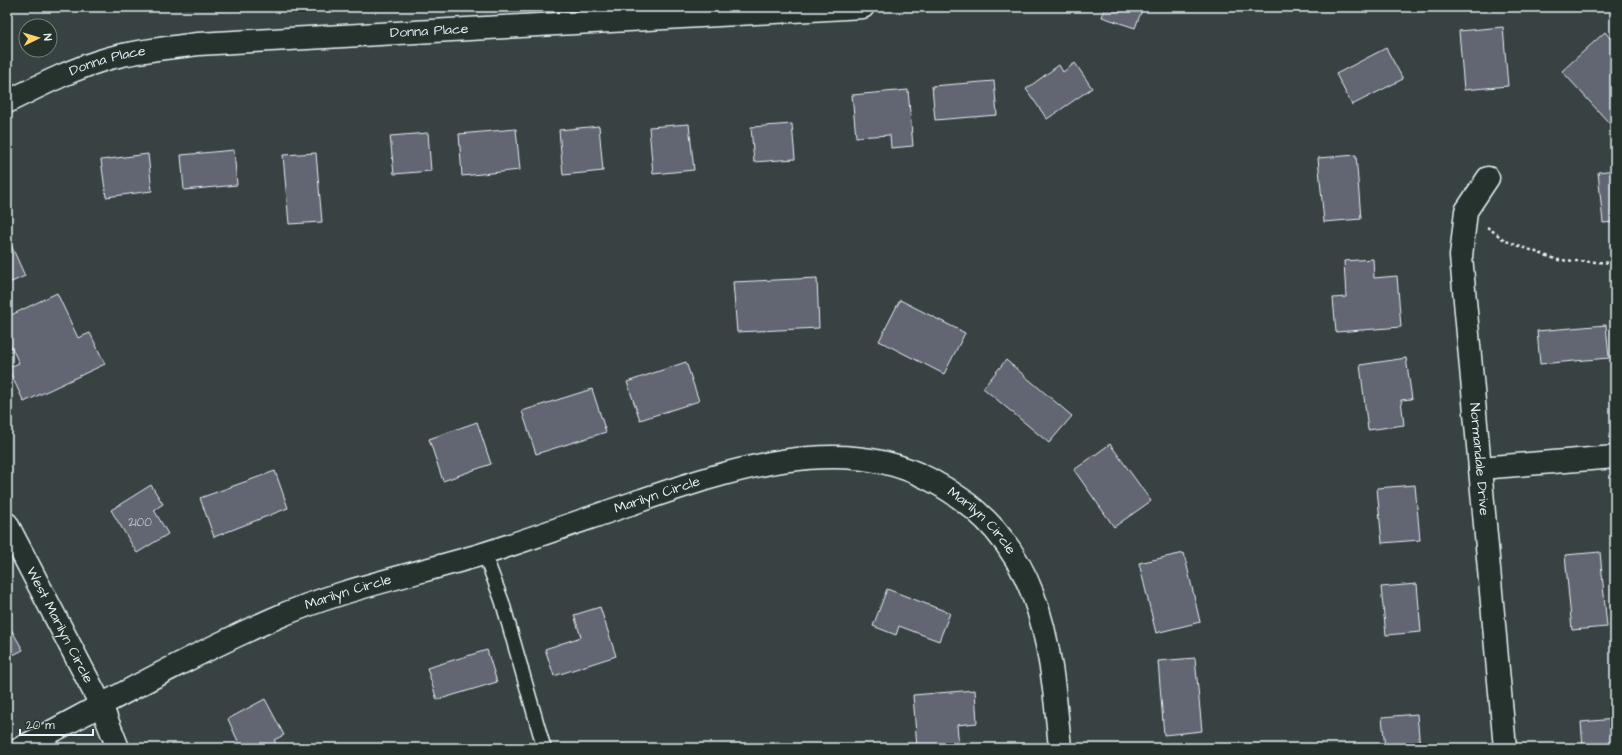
<svg xmlns="http://www.w3.org/2000/svg" width="1622" height="755" viewBox="0 0 1622 755" font-family="'Architects Daughter',sans-serif">
<style>
.building{fill:#626572;stroke:#e8f1f8}
.lines{fill:none;stroke-linecap:round;stroke-linejoin:round}
.lane-casing{stroke:#e8f1f8;stroke-width:16}
.street-casing{stroke:#e8f1f8;stroke-width:25}
.path{stroke:#e8f1f8;stroke-width:2.5;stroke-dasharray:3 3;stroke-linecap:butt}
.lane{stroke:#26332d;stroke-width:13}
.street{stroke:#26332d;stroke-width:22}
.labels{text-anchor:middle;dominant-baseline:central;stroke-width:3;stroke-linejoin:round;paint-order:stroke}
.number-label{font-size:12px;fill:#c6ced6}
.street-label{font-size:14px;fill:#e8f1f8;stroke:#26332d}
</style>
<rect width="100%" height="100%" fill="#384242"/>
<filter id="ink" filterUnits="userSpaceOnUse"><feTurbulence type="fractalNoise" baseFrequency=".025" numOctaves="2"/><feDisplacementMap in="SourceGraphic" scale="8" xChannelSelector="R" yChannelSelector="G"/><feConvolveMatrix kernelMatrix="1 2 1 2 8 2 1 2 1" color-interpolation-filters="sRGB"/></filter>
<g filter="url(#ink)">
<path class="building" d="M 1105,7 L 1143,7 L 1135,28 L 1102,17 Z
M 1503,27 L 1508,86 L 1464,90 L 1459,31 Z
M 1605,32 L 1615,44 L 1615,64 L 1609,70 L 1615,78 L 1615,120 L 1610,124 L 1562,71 Z
M 1386,48 L 1403,79 L 1352,105 L 1336,74 Z
M 1075,63 L 1092,88 L 1047,119 L 1026,89 L 1059,65 L 1063,72 Z
M 994,81 L 997,115 L 935,120 L 932,86 Z
M 908,90 L 913,146 L 891,148 L 890,135 L 856,137 L 852,95 Z
M 689,124 L 694,170 L 653,174 L 649,127 Z
M 792,124 L 795,159 L 754,162 L 751,127 Z
M 599,126 L 603,171 L 563,175 L 559,130 Z
M 516,129 L 520,170 L 462,176 L 459,134 Z
M 428,133 L 431,171 L 394,174 L 390,136 Z
M 234,150 L 237,185 L 184,190 L 181,155 Z
M 316,153 L 322,222 L 289,224 L 283,155 Z
M 148,154 L 152,191 L 106,197 L 101,160 Z
M 1356,155 L 1361,219 L 1324,222 L 1318,158 Z
M 1615,170 L 1615,222 L 1603,223 L 1598,172 Z
M 7,236 L 25,276 L 7,284 Z
M 1373,259 L 1374,278 L 1397,276 L 1401,327 L 1336,332 L 1333,298 L 1346,297 L 1344,261 Z
M 817,278 L 819,328 L 737,332 L 733,282 Z
M 57,293 L 78,338 L 90,333 L 105,364 L 24,402 L 8,368 L 19,363 L 7,338 L 7,317 Z
M 900,300 L 965,333 L 944,374 L 879,341 Z
M 1606,325 L 1609,358 L 1540,364 L 1537,331 Z
M 1406,358 L 1412,399 L 1401,400 L 1404,425 L 1368,430 L 1360,365 Z
M 1006,360 L 1072,416 L 1049,443 L 983,388 Z
M 686,362 L 699,401 L 640,420 L 627,382 Z
M 592,389 L 606,432 L 536,454 L 522,411 Z
M 477,422 L 491,464 L 443,481 L 429,439 Z
M 1110,444 L 1151,501 L 1114,527 L 1074,470 Z
M 275,471 L 288,508 L 214,537 L 200,498 Z
M 151,485 L 163,504 L 154,510 L 168,534 L 137,553 L 111,510 Z
M 1415,485 L 1420,540 L 1382,543 L 1377,488 Z
M 1600,552 L 1607,627 L 1572,630 L 1565,555 Z
M 1184,553 L 1200,622 L 1156,633 L 1139,563 Z
M 1417,584 L 1421,632 L 1386,635 L 1381,587 Z
M 887,589 L 950,613 L 939,641 L 899,626 L 896,635 L 873,626 Z
M 600,607 L 616,656 L 554,676 L 545,649 L 581,637 L 574,615 Z
M 7,622 L 23,650 L 7,658 Z
M 487,650 L 497,682 L 437,700 L 427,668 Z
M 1195,658 L 1202,731 L 1164,735 L 1158,661 Z
M 7,661 L 12,669 L 7,672 Z
M 975,690 L 977,723 L 957,725 L 959,748 L 917,748 L 913,695 Z
M 265,699 L 284,735 L 274,740 L 278,748 L 241,748 L 228,719 Z
M 1417,714 L 1420,748 L 1385,748 L 1382,717 Z
M 1615,719 L 1615,748 L 1583,748 L 1581,722 Z"/>
<g class="lines">
<g class="lane-casing">
<path id="lane" d="M 484,553 L 502,601 L 544,748"/>
</g>
<g class="street-casing">
<g id="street">
<path id="s1" d="M 7,102 C 41,85 74,68 110,58 C 139,50 169,48 198,44 L 863,7"/>
<path id="s2" d="M 1488,178 L 1466,211 L 1461,256 L 1505,748"/>
<path d="M 1480,468 L 1615,457"/>
<path id="s3" d="M 7,524 L 101,705 L 118,748"/>
<path id="s4" d="M 21,748 C 104,704 187,657 273,619 C 340,589 413,575 483,554 C 536,537 589,518 642,500 C 730,470 840,432 929,479 C 1040,537 1050,636 1060,748"/>
</g>
</g>
<path class="path" d="M 1487,227 L 1506,241 L 1558,260 L 1615,263"/>
<use href="#lane" class="lane"/>
<use href="#street" class="street"/>
</g>
</g>
<g class="labels">
<g class="number-label">
<text x="140" y="522">2100</text>
</g>
<g class="street-label">
<text stroke="none"><textPath href="#s1" startOffset="433">Donna Place</textPath></text>
<text stroke="none"><textPath href="#s1" startOffset="109">Donna Place</textPath></text>
<text stroke="none"><textPath href="#s2" startOffset="289">Normandale Drive</textPath></text>
<text stroke="none"><textPath href="#s4" startOffset="687">Marilyn Circle</textPath></text>
<text stroke="none"><textPath href="#s4" startOffset="1035">Marilyn Circle</textPath></text>
<text stroke="none"><textPath href="#s4" startOffset="363">Marilyn Circle</textPath></text>
<text stroke="none"><textPath href="#s3" startOffset="114">West Marilyn Circle</textPath></text>
</g>
</g>
<rect width="1622" height="755" fill="none" stroke="#26332d" stroke-width="24"/>
<rect x="12" y="12" width="1598" height="731" fill="none" stroke="#e8f1f8" stroke-width="1.5" filter="url(#ink)"/>
<g transform="translate(38 38) rotate(85)"><circle r="19" fill="#26332d" stroke="#747f7e"/>
<path d="M0-3L7 15L0 10L-7 15Z" fill="#ffd166"/>
<text y="-6" font-size="11" font-weight="bold" text-anchor="middle" fill="#e8f1f8">N</text>
</g>
<path d="M20 729v6h73v-6" fill="none" stroke="#e8f1f8" stroke-width="2"/>
<text x="26" y="729" font-size="12" fill="#e8f1f8" stroke="#26332d" stroke-width="3" paint-order="stroke">20 m</text>
</svg>
